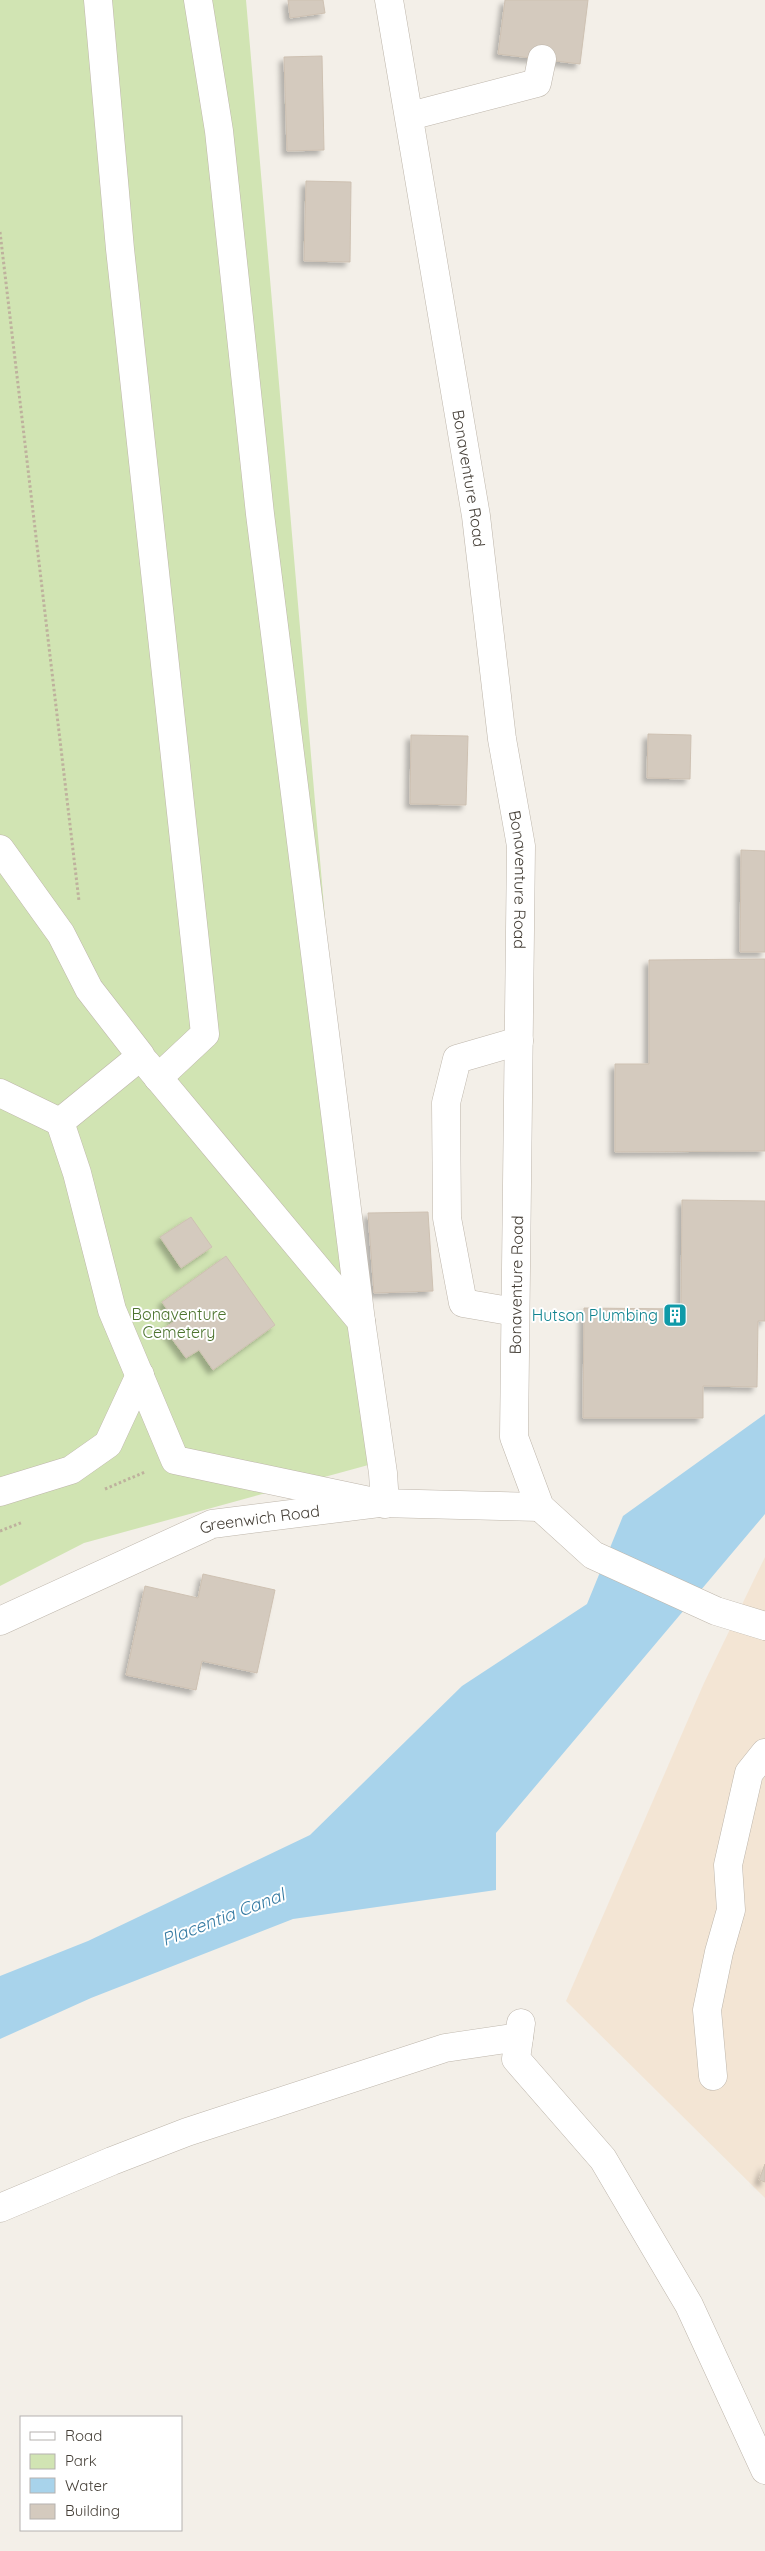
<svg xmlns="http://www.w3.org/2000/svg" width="765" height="2551" viewBox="0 0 765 2551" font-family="Quicksand,sans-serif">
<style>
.commercial{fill:#f3e5d4}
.green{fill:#d1e4b3}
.water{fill:#a8d3eb}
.building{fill:#d4cabe;stroke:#cec1b2;filter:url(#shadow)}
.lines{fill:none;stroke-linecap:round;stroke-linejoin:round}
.minor-casing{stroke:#beb6ab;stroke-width:29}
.path{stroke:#beb19d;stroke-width:3;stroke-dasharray:2.5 2.5;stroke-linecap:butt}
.minor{stroke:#fff;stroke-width:28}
.labels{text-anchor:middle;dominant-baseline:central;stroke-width:4;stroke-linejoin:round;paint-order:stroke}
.street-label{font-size:16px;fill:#453f37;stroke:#fff}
.park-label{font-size:16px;fill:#4c732e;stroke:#fff}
.culture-label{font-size:16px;fill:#0d838f;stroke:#fff;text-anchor:end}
.water-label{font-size:18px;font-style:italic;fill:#357aa2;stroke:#fff}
</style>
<defs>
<filter id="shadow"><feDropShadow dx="-4.5" dy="4.5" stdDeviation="2.5" flood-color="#0004"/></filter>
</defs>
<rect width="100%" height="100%" fill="#f3efe8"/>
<path class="commercial" d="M 765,1557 L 765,2198 L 566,2001 L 704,1683 Z"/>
<path class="green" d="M 0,0 L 246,0 L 372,1464 L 84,1543 L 0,1586 Z"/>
<path class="water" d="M 765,1414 L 765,1514 L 496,1833 L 496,1890 L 293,1919 L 91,1998 L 0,2039 L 0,1976 L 88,1941 L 310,1835 L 462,1686 L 587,1604 L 623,1516 Z"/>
<path class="building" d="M 288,0 L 323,0 L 325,13 L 290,18 Z
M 505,0 L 588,0 L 580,64 L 498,54 Z
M 322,56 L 324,150 L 287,151 L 284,57 Z
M 306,181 L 351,182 L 350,262 L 304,261 Z
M 648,734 L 691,735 L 690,779 L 647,778 Z
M 411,735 L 468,736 L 466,805 L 410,804 Z
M 741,850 L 765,851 L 765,952 L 740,952 Z
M 765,959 L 765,1151 L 615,1152 L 615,1064 L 649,1064 L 649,960 Z
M 682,1200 L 765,1201 L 765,1321 L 758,1321 L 757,1387 L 703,1386 L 703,1418 L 583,1418 L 584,1308 L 681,1309 Z
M 428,1212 L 433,1291 L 374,1293 L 368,1213 Z
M 191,1217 L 212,1247 L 181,1268 L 160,1237 Z
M 226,1256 L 275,1325 L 213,1370 L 199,1350 L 186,1358 L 164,1328 L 175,1321 L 162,1302 Z
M 203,1574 L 275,1590 L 257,1673 L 202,1661 L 196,1690 L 126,1675 L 145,1586 L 198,1598 Z
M 765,2164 L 765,2182 L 759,2180 Z"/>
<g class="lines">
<g class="minor-casing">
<g id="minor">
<path d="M 98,0 L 120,249 L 205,1034 L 158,1078"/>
<path d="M 198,0 L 219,131 L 260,514 L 361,1321"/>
<path id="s1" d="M 389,0 L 476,516 L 502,739 L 521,846 L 514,1437 L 540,1507 L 593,1555 L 716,1611 L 765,1626"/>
<path d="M 410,116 L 537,83 L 542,59"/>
<path d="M 0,849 L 61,934 L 89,989 L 141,1056 L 60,1122 L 77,1173 L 112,1310 L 175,1460 L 379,1503"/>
<path d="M 146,1063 L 361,1321 L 383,1473 L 385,1504"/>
<path d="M 0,1093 L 60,1122"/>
<path d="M 515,1312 L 463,1303 L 447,1218 L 446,1103 L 457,1059 L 519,1041"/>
<path d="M 0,1492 L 71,1470 L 108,1444 L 140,1375"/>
<path id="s2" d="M 0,1621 L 212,1524 L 379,1503 L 540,1507"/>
<path d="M 521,2023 L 516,2059 L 603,2159 L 689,2305 L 765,2470"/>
<path d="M 713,2076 L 707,2010 L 719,1952 L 731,1910 L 728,1865 L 749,1773 L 765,1753"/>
<path d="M 0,2208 L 112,2161 L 187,2132 L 445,2048 L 519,2037"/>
</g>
</g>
<path class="path" d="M 0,232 L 79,901
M 105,1489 L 145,1472
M 0,1531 L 23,1522"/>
<use href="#minor" class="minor"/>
</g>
<defs>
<g id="building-square" transform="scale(1.25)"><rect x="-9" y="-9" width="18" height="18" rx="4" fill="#0f9aa8" stroke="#fff"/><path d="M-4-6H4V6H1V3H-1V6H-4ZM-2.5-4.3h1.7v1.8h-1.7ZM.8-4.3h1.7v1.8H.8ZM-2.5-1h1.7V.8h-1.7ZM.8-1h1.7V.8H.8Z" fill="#fff"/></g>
</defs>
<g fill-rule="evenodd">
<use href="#building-square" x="675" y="1315"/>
</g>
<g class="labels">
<g class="street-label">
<text stroke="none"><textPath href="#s1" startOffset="485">Bonaventure Road</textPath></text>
<text stroke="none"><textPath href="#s1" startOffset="890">Bonaventure Road</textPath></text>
<text transform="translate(516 1285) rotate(-89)">Bonaventure Road</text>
<text stroke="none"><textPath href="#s2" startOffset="281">Greenwich Road</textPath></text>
</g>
<g class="park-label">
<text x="179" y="1314">Bonaventure<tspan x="179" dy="18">Cemetery</tspan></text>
</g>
<g class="culture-label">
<text x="658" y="1315">Hutson Plumbing</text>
</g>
<g class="water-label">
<text transform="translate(223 1917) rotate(-21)">Placentia Canal</text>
</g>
</g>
<rect x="20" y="2416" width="162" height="115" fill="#ffffff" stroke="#b5b2af"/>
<rect x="30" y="2432" width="25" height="8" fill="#ffffff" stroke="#b5b2af"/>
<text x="65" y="2441" font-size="15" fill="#453f37">Road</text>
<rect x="30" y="2454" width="25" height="15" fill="#d1e4b3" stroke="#b5b2af"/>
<text x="65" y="2466" font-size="15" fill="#453f37">Park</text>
<rect x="30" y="2478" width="25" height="15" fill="#a8d3eb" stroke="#b5b2af"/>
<text x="65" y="2491" font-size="15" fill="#453f37">Water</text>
<rect x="30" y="2504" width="25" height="15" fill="#d4cabe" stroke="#b5b2af"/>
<text x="65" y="2516" font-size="15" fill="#453f37">Building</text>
</svg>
